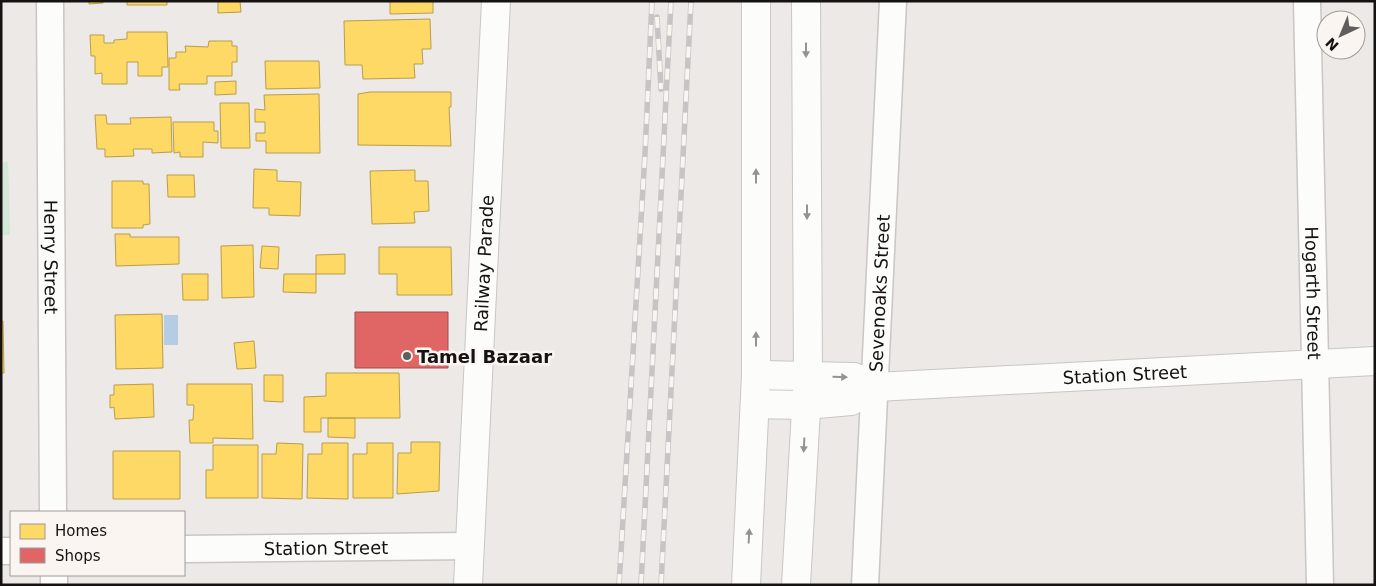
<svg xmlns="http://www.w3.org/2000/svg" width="1376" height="586" viewBox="0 0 1376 586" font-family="'DejaVu Sans',sans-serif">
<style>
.green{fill:#d5e7d6}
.water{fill:#b5cce5}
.homes{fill:#ffd966;stroke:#b99d4c}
.shops{fill:#e06666;stroke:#a34d4c}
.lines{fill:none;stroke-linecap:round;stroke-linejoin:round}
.minor-casing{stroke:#c9c6c5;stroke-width:29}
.tertiary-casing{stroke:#c9c6c5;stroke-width:30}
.secondary-casing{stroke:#c9c6c5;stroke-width:30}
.minor{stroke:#fcfcfb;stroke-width:26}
.tertiary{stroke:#fcfcfb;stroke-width:28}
.secondary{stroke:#fcfcfb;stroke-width:28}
.rail-casing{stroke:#c6c4c4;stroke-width:5.5}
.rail{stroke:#fbf5f2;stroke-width:4;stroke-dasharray:11;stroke-linecap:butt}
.oneway{fill:#949392}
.poi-dot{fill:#605d5c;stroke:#fbf5f2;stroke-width:2}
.labels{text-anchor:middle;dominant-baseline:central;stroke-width:5;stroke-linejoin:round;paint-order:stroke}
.street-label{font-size:18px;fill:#151211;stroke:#fbf5f2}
.poi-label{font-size:18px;font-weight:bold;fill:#151211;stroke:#fbf5f2;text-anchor:start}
</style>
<rect width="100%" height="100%" fill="#ece9e7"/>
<path class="green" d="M 1,162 L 8,162 L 10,235 L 1,235 Z"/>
<path class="water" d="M 164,315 L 178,315 L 178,345 L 164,345 Z"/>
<path class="homes" d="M 89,1 L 103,1 L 103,3 L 89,4 Z
M 127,1 L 167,1 L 167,5 L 127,5 Z
M 218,1 L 240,1 L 241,12 L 218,13 Z
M 390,1 L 433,1 L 433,13 L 390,14 Z
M 430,19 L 431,49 L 422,49 L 423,64 L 414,64 L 415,78 L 363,79 L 362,65 L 345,65 L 344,21 Z
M 127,32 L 167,32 L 168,67 L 162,67 L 162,76 L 138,76 L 138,62 L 127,62 L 127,84 L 102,84 L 102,73 L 95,74 L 95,56 L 91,56 L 90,35 L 104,35 L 104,43 L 114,43 L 114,40 L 127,39 Z
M 209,41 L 232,41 L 232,46 L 237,46 L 237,62 L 232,62 L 232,76 L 207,76 L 207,84 L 179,84 L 180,90 L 169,90 L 169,58 L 176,58 L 176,52 L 186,52 L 185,46 L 208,47 Z
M 265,61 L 319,61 L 320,88 L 266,89 Z
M 236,81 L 236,94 L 215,95 L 215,82 Z
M 370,92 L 451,92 L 451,107 L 449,107 L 451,146 L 358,145 L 358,94 Z
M 319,94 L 320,153 L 266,153 L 266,141 L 256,141 L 256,133 L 265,133 L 265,122 L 255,122 L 255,109 L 265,110 L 264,95 Z
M 220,103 L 249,103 L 250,148 L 221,148 Z
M 95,115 L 106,115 L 107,124 L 131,124 L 130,118 L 171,117 L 172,152 L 152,153 L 152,149 L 133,149 L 134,156 L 105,157 L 105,149 L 97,149 Z
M 173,122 L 214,122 L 214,131 L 218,131 L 218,143 L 203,142 L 203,157 L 180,157 L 180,152 L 174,153 Z
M 254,169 L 277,170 L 277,181 L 301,182 L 300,216 L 269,215 L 269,208 L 253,208 Z
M 415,170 L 415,181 L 428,181 L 429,211 L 414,212 L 415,223 L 372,224 L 370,171 Z
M 167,175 L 194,175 L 195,197 L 168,197 Z
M 112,181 L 143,181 L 143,184 L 149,184 L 150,224 L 143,225 L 143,228 L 112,228 Z
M 115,234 L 130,234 L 130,237 L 179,237 L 179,264 L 116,266 Z
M 253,245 L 254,297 L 222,298 L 221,246 Z
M 262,246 L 279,247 L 278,269 L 260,268 Z
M 379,247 L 451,247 L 452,295 L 397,295 L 397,274 L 379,274 Z
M 345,254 L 345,274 L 316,274 L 316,255 Z
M 182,274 L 208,274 L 208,300 L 183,300 Z
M 284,274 L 316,274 L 316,293 L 283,292 Z
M 162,314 L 163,368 L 116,369 L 115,315 Z
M 1,321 L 3,321 L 4,373 L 1,373 Z
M 254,341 L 256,368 L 237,369 L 234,343 Z
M 326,373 L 399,373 L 400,418 L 321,418 L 321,432 L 304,432 L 304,397 L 326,396 Z
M 264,375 L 283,375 L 283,402 L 264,401 Z
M 153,384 L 154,417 L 115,419 L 114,407 L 110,408 L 110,395 L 114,395 L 114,385 Z
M 187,384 L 252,384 L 253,439 L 213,438 L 213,443 L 190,443 L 189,420 L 193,420 L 194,405 L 187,405 Z
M 328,418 L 355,418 L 355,438 L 328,437 Z
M 411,442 L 440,442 L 439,491 L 397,494 L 398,453 L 411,453 Z
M 277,443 L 303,444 L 302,499 L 262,498 L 262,454 L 276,454 Z
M 322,443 L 348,443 L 348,499 L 307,498 L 308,454 L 322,454 Z
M 367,443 L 393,443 L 393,498 L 353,498 L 353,454 L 367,454 Z
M 213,445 L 258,445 L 258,498 L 206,498 L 206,470 L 213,470 Z
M 113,451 L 180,451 L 180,499 L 113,499 Z"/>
<path class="shops" d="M 355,312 L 448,312 L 448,368 L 355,368 Z"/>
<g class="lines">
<g class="minor-casing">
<g id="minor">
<path id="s1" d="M 50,1 L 53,512"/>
<path id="s2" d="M 1307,1 L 1320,585"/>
<path id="s3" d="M 184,549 L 470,546"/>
<path d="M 1,551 L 11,551"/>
<path d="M 54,575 L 54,585"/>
<path id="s4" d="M 865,585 L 893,1"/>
</g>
</g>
<g class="tertiary-casing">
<g id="tertiary">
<path d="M 756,375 L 854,377 L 876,387"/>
<path id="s5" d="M 755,404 L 806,405 L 851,401 L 876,387 L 1375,361"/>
<path id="s6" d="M 468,585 L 496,1"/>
</g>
</g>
<g class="secondary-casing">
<path id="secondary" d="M 746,585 L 756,375 L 756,1
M 796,585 L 808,375 L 806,1"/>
</g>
<use href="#minor" class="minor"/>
<use href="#tertiary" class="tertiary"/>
<use href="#secondary" class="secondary"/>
<g class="rail-casing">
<path id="rail" d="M 657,17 L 661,89
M 619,585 L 645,154 L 652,1
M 641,585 L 671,1
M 661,585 L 691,1"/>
</g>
<use href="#rail" class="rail"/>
</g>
<defs><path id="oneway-solid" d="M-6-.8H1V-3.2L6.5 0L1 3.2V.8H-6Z" transform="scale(1.25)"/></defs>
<g class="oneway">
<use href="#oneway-solid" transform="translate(806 50) rotate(90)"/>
<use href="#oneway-solid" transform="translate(756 176) rotate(-90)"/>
<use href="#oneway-solid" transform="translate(807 212) rotate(90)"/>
<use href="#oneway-solid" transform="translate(756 339) rotate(-90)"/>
<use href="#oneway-solid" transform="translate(840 377) rotate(2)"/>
<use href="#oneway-solid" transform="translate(804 445) rotate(93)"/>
<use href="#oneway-solid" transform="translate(749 536) rotate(-87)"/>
</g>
<circle class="poi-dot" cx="407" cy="356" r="5"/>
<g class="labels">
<g class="street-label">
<text stroke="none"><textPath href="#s1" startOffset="256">Henry Street</textPath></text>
<text stroke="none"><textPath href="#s6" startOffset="322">Railway Parade</textPath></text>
<text stroke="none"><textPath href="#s4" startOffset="292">Sevenoaks Street</textPath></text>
<text stroke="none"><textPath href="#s2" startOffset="292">Hogarth Street</textPath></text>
<text stroke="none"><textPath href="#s5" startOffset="374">Station Street</textPath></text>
<text stroke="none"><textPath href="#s3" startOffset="142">Station Street</textPath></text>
</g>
<g class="poi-label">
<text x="417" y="356">Tamel Bazaar</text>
</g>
</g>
<rect width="1376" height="586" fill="none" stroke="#151211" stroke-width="5"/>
<rect x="10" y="511" width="175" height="65" fill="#fbf5f2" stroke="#9f9a98"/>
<rect x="20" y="524" width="25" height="15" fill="#ffd966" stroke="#9f9a98"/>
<text x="55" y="536" font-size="15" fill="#151211">Homes</text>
<rect x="20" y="548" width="25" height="15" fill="#e06666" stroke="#9f9a98"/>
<text x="55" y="561" font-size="15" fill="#151211">Shops</text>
<g transform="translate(1341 35) rotate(224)"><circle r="24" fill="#fbf5f2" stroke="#9f9a98"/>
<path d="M0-4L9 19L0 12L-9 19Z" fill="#605d5c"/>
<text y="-8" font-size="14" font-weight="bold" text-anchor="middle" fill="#151211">N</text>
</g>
</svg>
